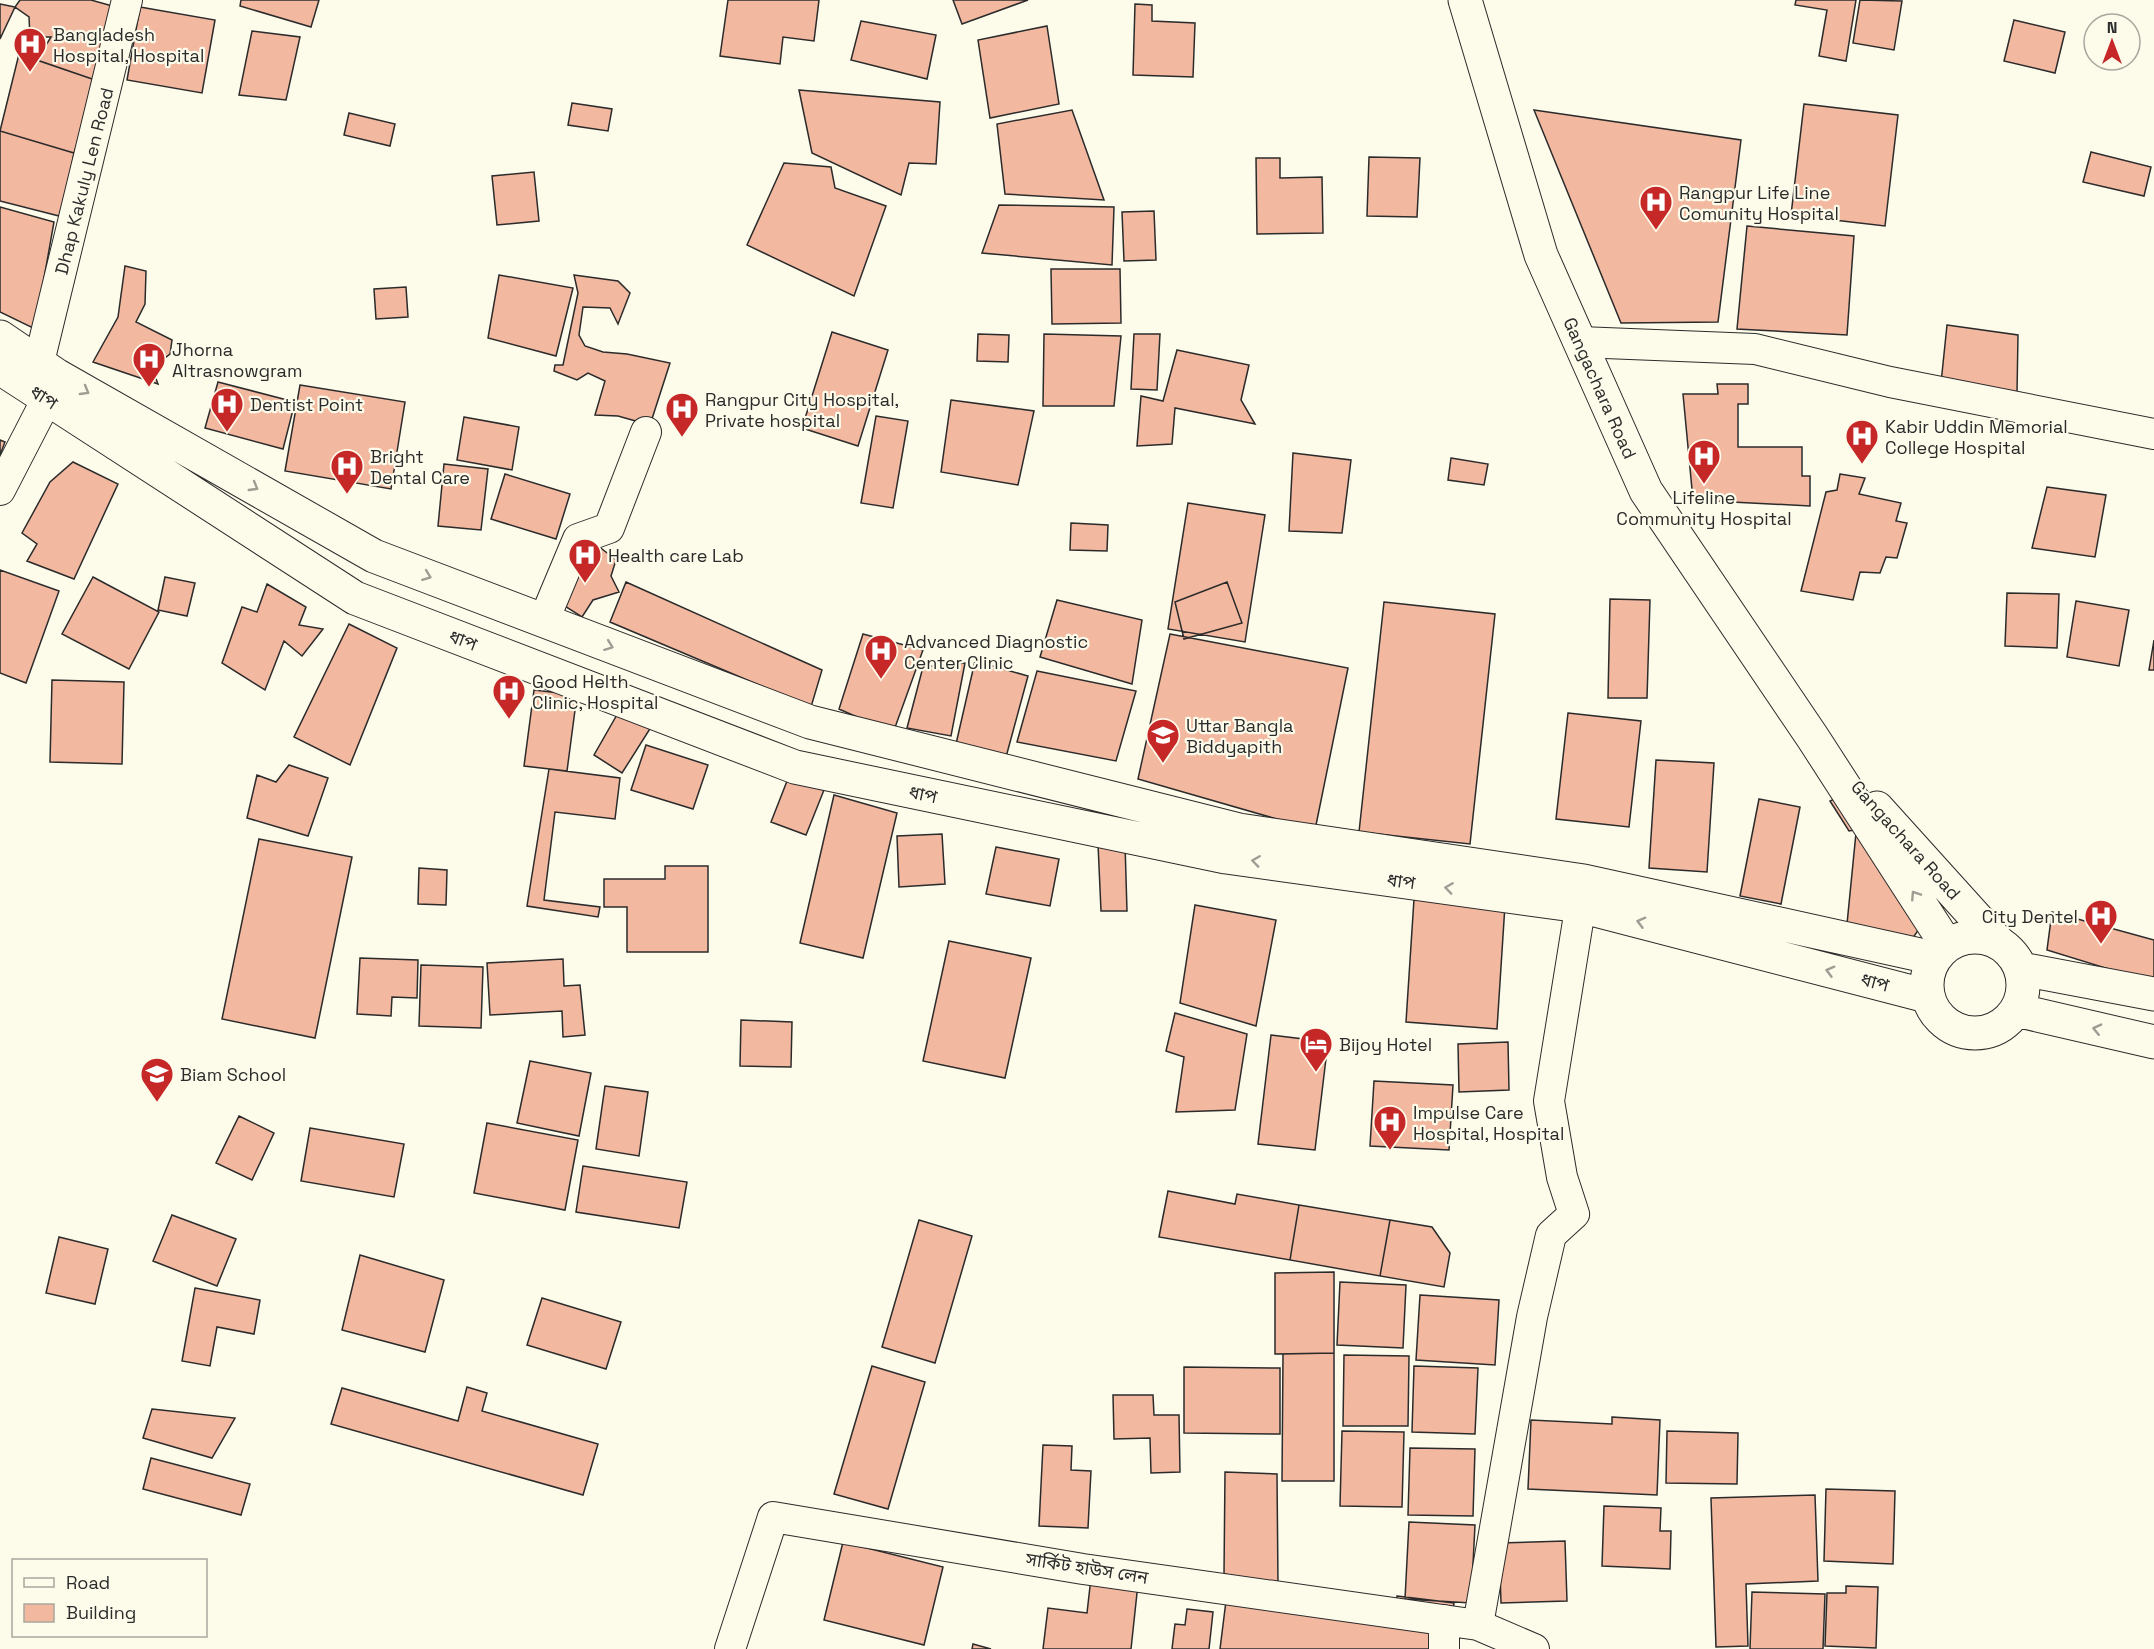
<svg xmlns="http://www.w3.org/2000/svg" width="2154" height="1649" viewBox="0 0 2154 1649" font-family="'Space Grotesk','Noto Sans Bengali',sans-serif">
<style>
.building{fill:#f2b8a0;stroke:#2b2b2b;stroke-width:1.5}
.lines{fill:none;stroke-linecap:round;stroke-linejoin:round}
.minor-casing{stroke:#2b2b2b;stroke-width:32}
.secondary-casing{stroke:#2b2b2b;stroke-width:35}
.trunk-casing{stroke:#2b2b2b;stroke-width:35}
.minor{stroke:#fdfbea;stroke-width:30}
.secondary{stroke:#fdfbea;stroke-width:33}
.trunk{stroke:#fdfbea;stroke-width:33}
.oneway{stroke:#9e9d94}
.labels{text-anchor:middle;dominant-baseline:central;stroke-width:4.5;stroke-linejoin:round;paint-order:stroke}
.poi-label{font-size:18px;fill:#2b2b2b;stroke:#fdfbea;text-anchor:start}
.street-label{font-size:18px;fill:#2b2b2b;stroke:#fdfbea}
</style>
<rect width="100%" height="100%" fill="#fdfbea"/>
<path class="building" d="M 20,0 L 91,0 L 116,7 L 98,81 L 37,60 L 51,37 L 30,37 L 29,17 L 15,7 Z
M 241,0 L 319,0 L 311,27 L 240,6 Z
M 728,0 L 819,0 L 814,41 L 783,37 L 780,64 L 720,56 Z
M 953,0 L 1028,0 L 962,24 Z
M 1796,0 L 1856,0 L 1846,61 L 1819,56 L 1827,10 L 1795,5 Z
M 1860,0 L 1902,1 L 1894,50 L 1853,43 Z
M 0,4 L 15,7 L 0,39 Z
M 1135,4 L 1152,5 L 1152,21 L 1195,23 L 1193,77 L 1133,75 Z
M 140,7 L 215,20 L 202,93 L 127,80 Z
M 2014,20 L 2065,32 L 2055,73 L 2004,61 Z
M 861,21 L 936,35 L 927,79 L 851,60 Z
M 1047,26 L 1059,104 L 990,118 L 978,40 Z
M 252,31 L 300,37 L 286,100 L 239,95 Z
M 19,54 L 98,81 L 74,153 L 0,131 Z
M 799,90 L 940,102 L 936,164 L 909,163 L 901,195 L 812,153 Z
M 572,103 L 612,109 L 608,131 L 568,125 Z
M 1804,104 L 1898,115 L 1885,226 L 1791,215 Z
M 1072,110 L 1104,200 L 1005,194 L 997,124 Z
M 1534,110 L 1741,140 L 1718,322 L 1621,323 Z
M 349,113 L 395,124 L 390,146 L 344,135 Z
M 0,131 L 74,153 L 63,217 L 0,201 Z
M 2091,152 L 2151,167 L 2144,196 L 2083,182 Z
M 1369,157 L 1420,158 L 1417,217 L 1367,216 Z
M 1256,158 L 1280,158 L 1280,178 L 1322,177 L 1323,233 L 1257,234 Z
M 784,163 L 831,167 L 835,188 L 886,206 L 854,296 L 747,245 Z
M 534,172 L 539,221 L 497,225 L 492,176 Z
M 999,205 L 1114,207 L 1112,265 L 982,253 Z
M 0,207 L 54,222 L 35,329 L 0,312 Z
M 1154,211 L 1156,260 L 1124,261 L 1122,212 Z
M 1747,226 L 1854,236 L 1847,335 L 1737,329 Z
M 125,266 L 146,271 L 145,304 L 136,322 L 172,340 L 170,354 L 152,368 L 158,384 L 93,362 L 118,317 Z
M 1051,269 L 1120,269 L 1121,323 L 1052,324 Z
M 499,275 L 573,288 L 556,356 L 488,338 Z
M 574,275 L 618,281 L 630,293 L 618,324 L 610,308 L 583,307 L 579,335 L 585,346 L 603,352 L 627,354 L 670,363 L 650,425 L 618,416 L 595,415 L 605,381 L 588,373 L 577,380 L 554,371 L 555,365 L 563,365 L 578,293 Z
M 406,287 L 408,317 L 376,319 L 374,289 Z
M 1947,325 L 2018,335 L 2017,393 L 1941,383 Z
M 832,332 L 888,350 L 858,446 L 802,428 Z
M 978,334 L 1009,335 L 1008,362 L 977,361 Z
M 1044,334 L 1121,336 L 1114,406 L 1043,406 Z
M 1134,334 L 1160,334 L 1157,390 L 1131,389 Z
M 1177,350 L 1249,365 L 1241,400 L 1255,424 L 1175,408 L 1172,444 L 1137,446 L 1141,396 L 1163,401 Z
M 218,382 L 295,402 L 283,449 L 205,428 Z
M 1717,384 L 1748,384 L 1748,404 L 1738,404 L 1738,447 L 1802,447 L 1802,476 L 1810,476 L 1810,506 L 1693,500 L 1683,394 L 1718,394 Z
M 300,385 L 405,402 L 391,489 L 285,471 Z
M 951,400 L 1034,411 L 1018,485 L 941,472 Z
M 876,416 L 908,421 L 893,508 L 861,503 Z
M 464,417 L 519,427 L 512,470 L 457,460 Z
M 0,440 L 5,442 L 0,455 Z
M 1293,453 L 1351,460 L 1342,533 L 1289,531 Z
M 1451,458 L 1488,464 L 1484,485 L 1448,480 Z
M 73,462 L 118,484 L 74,579 L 27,561 L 37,544 L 22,533 L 50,482 Z
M 444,464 L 488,469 L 481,530 L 438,526 Z
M 505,474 L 570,494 L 556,539 L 491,519 Z
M 1840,474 L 1865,478 L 1859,494 L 1901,503 L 1896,521 L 1907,523 L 1897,558 L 1886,557 L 1880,573 L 1860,572 L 1853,600 L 1801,591 L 1826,492 L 1837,490 Z
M 2047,487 L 2106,495 L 2095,557 L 2032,548 Z
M 1188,503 L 1265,515 L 1245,642 L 1168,629 Z
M 1071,523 L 1108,525 L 1107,551 L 1070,550 Z
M 597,545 L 616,560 L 611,576 L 619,592 L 593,600 L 582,617 L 552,598 L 565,552 L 585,565 Z
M 0,570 L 59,591 L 26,683 L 0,673 Z
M 93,577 L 159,612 L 129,669 L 62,634 Z
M 165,577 L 195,583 L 187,616 L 158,610 Z
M 626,582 L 822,670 L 811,707 L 610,622 Z
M 1227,582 L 1242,623 L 1184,639 L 1175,602 Z
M 267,584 L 306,607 L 299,625 L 323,629 L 302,656 L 284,641 L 265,690 L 222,663 L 242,607 L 257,612 Z
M 2007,593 L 2059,594 L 2057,648 L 2005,646 Z
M 1610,599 L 1650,600 L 1647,698 L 1608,698 Z
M 1057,600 L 1142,620 L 1132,684 L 1040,657 Z
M 2076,601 L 2129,610 L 2119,666 L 2067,657 Z
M 1384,602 L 1495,614 L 1470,844 L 1359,832 Z
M 349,624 L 397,648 L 350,765 L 294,737 Z
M 863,634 L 923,650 L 893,733 L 839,709 Z
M 1170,634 L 1348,668 L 1315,830 L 1138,779 Z
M 2154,640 L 2154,670 L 2149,670 Z
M 975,661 L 1028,676 L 1006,757 L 956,744 Z
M 965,663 L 951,736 L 907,728 L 923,667 Z
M 1037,671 L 1136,691 L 1116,761 L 1017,742 Z
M 52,680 L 124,682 L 122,764 L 50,762 Z
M 534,690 L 577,695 L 567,771 L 524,766 Z
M 622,706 L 653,724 L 622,773 L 594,755 Z
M 1568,713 L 1641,721 L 1629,827 L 1556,819 Z
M 646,745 L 708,765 L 693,809 L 631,790 Z
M 1656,760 L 1714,763 L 1707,872 L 1649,868 Z
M 289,765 L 328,778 L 308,836 L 247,818 L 257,775 L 276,782 Z
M 549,769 L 620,778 L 615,819 L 555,812 L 544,900 L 600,907 L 598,917 L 527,906 Z
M 789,776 L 824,790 L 806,835 L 771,822 Z
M 1847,793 L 1872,827 L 1849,831 L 1830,801 Z
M 834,795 L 897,813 L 863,958 L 800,943 Z
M 1759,799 L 1800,807 L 1781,904 L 1740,896 Z
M 1856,833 L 1931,912 L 1910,942 L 1847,924 Z
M 942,834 L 945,884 L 899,887 L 897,836 Z
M 259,839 L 352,857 L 315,1038 L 222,1019 Z
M 1125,843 L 1127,911 L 1101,911 L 1098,844 Z
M 996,847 L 1059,859 L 1050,906 L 986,894 Z
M 665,866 L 708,866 L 708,952 L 627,952 L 627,907 L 604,907 L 604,879 L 665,879 Z
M 419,868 L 447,870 L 446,905 L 418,904 Z
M 1414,899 L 1505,905 L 1497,1029 L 1406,1022 Z
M 1195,905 L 1276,920 L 1256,1026 L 1180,1003 Z
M 2052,912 L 2154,940 L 2154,983 L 2047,950 Z
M 949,941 L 1031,958 L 1005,1078 L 923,1061 Z
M 360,958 L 418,960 L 417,998 L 392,997 L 391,1016 L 357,1014 Z
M 563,959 L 564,986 L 580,985 L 585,1035 L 563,1037 L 562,1011 L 490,1015 L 487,963 Z
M 421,965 L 483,967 L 481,1028 L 419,1026 Z
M 1175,1013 L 1247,1034 L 1235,1110 L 1176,1112 L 1184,1057 L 1166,1051 Z
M 741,1020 L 792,1022 L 791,1067 L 740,1066 Z
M 1271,1035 L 1328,1042 L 1315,1150 L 1258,1144 Z
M 1508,1042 L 1509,1090 L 1459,1092 L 1458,1044 Z
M 530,1061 L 591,1073 L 579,1136 L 517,1123 Z
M 1374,1081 L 1453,1085 L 1449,1150 L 1370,1146 Z
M 605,1086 L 648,1092 L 639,1156 L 596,1149 Z
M 239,1116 L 274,1133 L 252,1180 L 216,1163 Z
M 487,1123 L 578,1140 L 565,1210 L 474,1193 Z
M 310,1128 L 404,1144 L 394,1197 L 301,1181 Z
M 583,1166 L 687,1182 L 679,1228 L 576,1212 Z
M 1168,1191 L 1235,1204 L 1237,1194 L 1299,1205 L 1290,1260 L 1159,1237 Z
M 1299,1205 L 1390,1220 L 1380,1276 L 1290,1260 Z
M 172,1215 L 236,1239 L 217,1286 L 153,1261 Z
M 919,1220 L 972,1236 L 935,1363 L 882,1347 Z
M 1390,1220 L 1432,1227 L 1450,1253 L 1444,1287 L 1380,1276 Z
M 59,1237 L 108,1249 L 95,1304 L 46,1293 Z
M 360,1255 L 444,1280 L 425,1352 L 342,1330 Z
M 1334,1272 L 1334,1353 L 1275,1354 L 1275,1273 Z
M 1340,1282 L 1406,1285 L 1403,1348 L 1337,1345 Z
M 195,1288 L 260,1300 L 254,1334 L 217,1327 L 210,1366 L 182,1361 Z
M 1420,1295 L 1499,1300 L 1495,1365 L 1416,1360 Z
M 542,1298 L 621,1322 L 606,1369 L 527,1345 Z
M 1334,1353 L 1334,1481 L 1282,1481 L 1283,1354 Z
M 1344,1355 L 1409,1356 L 1408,1426 L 1343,1426 Z
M 872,1366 L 925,1382 L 888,1509 L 834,1494 Z
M 1414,1366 L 1478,1368 L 1475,1434 L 1412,1432 Z
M 1184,1367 L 1280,1368 L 1280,1434 L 1184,1433 Z
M 467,1387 L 487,1393 L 482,1411 L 598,1444 L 583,1495 L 331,1424 L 342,1388 L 458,1421 Z
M 1113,1395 L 1153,1395 L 1154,1415 L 1179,1415 L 1180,1472 L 1151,1473 L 1150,1438 L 1114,1439 Z
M 152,1409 L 235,1418 L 212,1458 L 143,1438 Z
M 1612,1417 L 1660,1420 L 1657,1495 L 1528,1489 L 1531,1420 L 1612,1424 Z
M 1342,1431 L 1404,1432 L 1402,1507 L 1340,1506 Z
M 1667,1431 L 1738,1433 L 1737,1484 L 1666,1483 Z
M 1043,1445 L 1072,1446 L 1071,1470 L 1091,1471 L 1088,1528 L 1039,1526 Z
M 1410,1448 L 1475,1449 L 1473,1516 L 1408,1515 Z
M 151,1458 L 250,1484 L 241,1515 L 143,1489 Z
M 1225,1472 L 1277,1474 L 1278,1584 L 1224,1574 Z
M 1826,1489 L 1895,1491 L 1893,1564 L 1824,1561 Z
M 1815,1495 L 1818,1581 L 1746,1584 L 1748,1646 L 1716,1647 L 1711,1498 Z
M 1604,1506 L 1661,1508 L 1660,1531 L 1671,1531 L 1670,1569 L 1602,1566 Z
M 1409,1522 L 1475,1525 L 1471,1603 L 1405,1599 Z
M 1565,1541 L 1567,1601 L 1501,1603 L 1499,1543 Z
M 843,1542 L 943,1567 L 924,1645 L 824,1620 Z
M 1093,1560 L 1140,1565 L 1131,1649 L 1043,1649 L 1048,1608 L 1087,1613 Z
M 1846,1586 L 1878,1587 L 1876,1648 L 1825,1646 L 1827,1593 L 1846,1593 Z
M 1752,1592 L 1825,1594 L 1823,1649 L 1750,1649 Z
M 1397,1596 L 1454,1603 L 1448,1649 L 1220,1649 L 1226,1601 L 1396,1608 Z
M 1187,1609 L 1213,1612 L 1209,1649 L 1172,1649 L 1175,1624 L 1185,1625 Z
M 973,1644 L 991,1649 L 972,1649 Z"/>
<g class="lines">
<g class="minor-casing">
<path id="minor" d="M 1580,342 L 1755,349 L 1890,382 L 2154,434
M 39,362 L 127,0
M 0,490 L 47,399 L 56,375
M 544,620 L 578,539 L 609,528 L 646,432
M 1478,1625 L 1532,1317 L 1551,1235 L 1574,1214 L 1562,1177 L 1549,1101 L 1584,884
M 730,1649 L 773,1517 L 1083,1569 L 1478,1625 L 1534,1649
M 1444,1649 L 1444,1620"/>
</g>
<g class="secondary-casing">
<path id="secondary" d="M 1465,0 L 1541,255 L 1646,491 L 1813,738 L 1946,944
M 1877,808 L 1998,942"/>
</g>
<g class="trunk-casing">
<path id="trunk" d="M 0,337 L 56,375 L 374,556 L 810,722 L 1239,830 L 1584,881 L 1934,958
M 0,368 L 355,598 L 795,767 L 1226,857 L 1580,906 L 1927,996
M1927 985a48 48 0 1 1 96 0a48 48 0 1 1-96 0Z
M 2021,969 L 2154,994
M 2016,1010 L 2154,1042"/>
</g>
<use href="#minor" class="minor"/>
<use href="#secondary" class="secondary"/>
<use href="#trunk" class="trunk"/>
</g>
<defs><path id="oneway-chevron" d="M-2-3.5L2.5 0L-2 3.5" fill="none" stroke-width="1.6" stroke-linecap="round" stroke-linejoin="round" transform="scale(1.5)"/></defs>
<g class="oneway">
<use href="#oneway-chevron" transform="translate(85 391) rotate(30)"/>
<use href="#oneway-chevron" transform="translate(254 487) rotate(30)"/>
<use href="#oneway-chevron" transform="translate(427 576) rotate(21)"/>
<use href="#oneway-chevron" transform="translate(609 646) rotate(21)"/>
<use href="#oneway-chevron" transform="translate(1256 861) rotate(-172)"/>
<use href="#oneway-chevron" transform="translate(1449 888) rotate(-172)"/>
<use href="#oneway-chevron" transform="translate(1915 895) rotate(-123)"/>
<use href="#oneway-chevron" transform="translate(1641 922) rotate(-165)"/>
<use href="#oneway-chevron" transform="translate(1830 971) rotate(-165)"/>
<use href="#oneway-chevron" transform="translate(2097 1029) rotate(-167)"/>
</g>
<defs>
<g id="hospital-pin" transform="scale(1.725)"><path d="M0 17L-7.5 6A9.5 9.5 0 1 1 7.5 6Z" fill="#c62828" stroke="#fdfbea"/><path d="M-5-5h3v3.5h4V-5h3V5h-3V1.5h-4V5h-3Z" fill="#fff"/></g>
<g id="school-pin" transform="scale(1.725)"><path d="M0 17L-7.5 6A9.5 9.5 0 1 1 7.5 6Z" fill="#c62828" stroke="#fdfbea"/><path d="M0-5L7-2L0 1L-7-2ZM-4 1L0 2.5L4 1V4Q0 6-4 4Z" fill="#fff"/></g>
<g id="hotel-pin" transform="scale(1.725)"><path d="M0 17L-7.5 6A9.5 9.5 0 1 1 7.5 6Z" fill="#c62828" stroke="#fdfbea"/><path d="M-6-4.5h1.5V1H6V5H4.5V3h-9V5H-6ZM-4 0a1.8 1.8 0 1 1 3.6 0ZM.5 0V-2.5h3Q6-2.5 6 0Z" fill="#fff"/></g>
</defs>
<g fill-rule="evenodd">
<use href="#hospital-pin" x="30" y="44"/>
<use href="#hospital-pin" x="1656" y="202"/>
<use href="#hospital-pin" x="149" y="359"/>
<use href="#hospital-pin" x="227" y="404"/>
<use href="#hospital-pin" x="682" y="409"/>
<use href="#hospital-pin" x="1862" y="436"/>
<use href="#hospital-pin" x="1704" y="456"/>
<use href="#hospital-pin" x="347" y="466"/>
<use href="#hospital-pin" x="585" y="555"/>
<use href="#hospital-pin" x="881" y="651"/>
<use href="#hospital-pin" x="509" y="691"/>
<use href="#school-pin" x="1163" y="735"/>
<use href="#hospital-pin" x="2101" y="916"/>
<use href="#hotel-pin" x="1316" y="1044"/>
<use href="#school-pin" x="157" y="1074"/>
<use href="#hospital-pin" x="1390" y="1122"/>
</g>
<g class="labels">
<g class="poi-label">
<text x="53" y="34">Bangladesh<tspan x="53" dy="21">Hospital, Hospital</tspan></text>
<text x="1679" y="192">Rangpur Life Line<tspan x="1679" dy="21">Comunity Hospital</tspan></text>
<text x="172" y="349">Jhorna<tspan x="172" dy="21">Altrasnowgram</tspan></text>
<text x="705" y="399">Rangpur City Hospital,<tspan x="705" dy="21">Private hospital</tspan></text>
<text x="250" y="404">Dentist Point</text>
<text x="1885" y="426">Kabir Uddin Memorial<tspan x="1885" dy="21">College Hospital</tspan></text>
<text x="370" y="456">Bright<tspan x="370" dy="21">Dental Care</tspan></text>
<text x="1704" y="497" text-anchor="middle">Lifeline<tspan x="1704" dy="21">Community Hospital</tspan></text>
<text x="608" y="555">Health care Lab</text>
<text x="904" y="641">Advanced Diagnostic<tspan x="904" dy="21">Center Clinic</tspan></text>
<text x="532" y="681">Good Helth<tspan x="532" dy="21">Clinic, Hospital</tspan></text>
<text x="1186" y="725">Uttar Bangla<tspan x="1186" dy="21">Biddyapith</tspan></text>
<text x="2078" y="916" text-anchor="end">City Dentel</text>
<text x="1339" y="1044">Bijoy Hotel</text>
<text x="180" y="1074">Biam School</text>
<text x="1413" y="1112">Impulse Care<tspan x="1413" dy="21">Hospital, Hospital</tspan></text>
</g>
<g class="street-label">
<text transform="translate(84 181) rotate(-76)">Dhap Kakuly Len Road</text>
<text transform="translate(1600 388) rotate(66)">Gangachara Road</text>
<text transform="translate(44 397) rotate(33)">ধাপ</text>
<text transform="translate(463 640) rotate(21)">ধাপ</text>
<text transform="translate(923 794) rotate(12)">ধাপ</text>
<text transform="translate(1906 840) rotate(48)">Gangachara Road</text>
<text transform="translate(1401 881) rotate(8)">ধাপ</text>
<text transform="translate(1875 982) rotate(15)">ধাপ</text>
<text transform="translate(1087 1568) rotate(9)">সার্কিট হাউস লেন</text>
</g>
</g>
<rect x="12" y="1559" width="195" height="78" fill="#fdfbea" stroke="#a9a89e" stroke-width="1.5"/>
<rect x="24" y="1578" width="30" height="9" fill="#fdfbea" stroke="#a9a89e" stroke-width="1.5"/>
<text x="66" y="1589" font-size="18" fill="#2b2b2b">Road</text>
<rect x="24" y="1604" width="30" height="18" fill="#f2b8a0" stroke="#a9a89e" stroke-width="1.5"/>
<text x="66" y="1619" font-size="18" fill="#2b2b2b">Building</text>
<g transform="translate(2112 42)"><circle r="28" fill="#fdfbea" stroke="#a9a89e" stroke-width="1.5"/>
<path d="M0-4.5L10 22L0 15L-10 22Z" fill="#c62828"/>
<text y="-9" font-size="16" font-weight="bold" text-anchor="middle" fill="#2b2b2b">N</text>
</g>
</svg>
